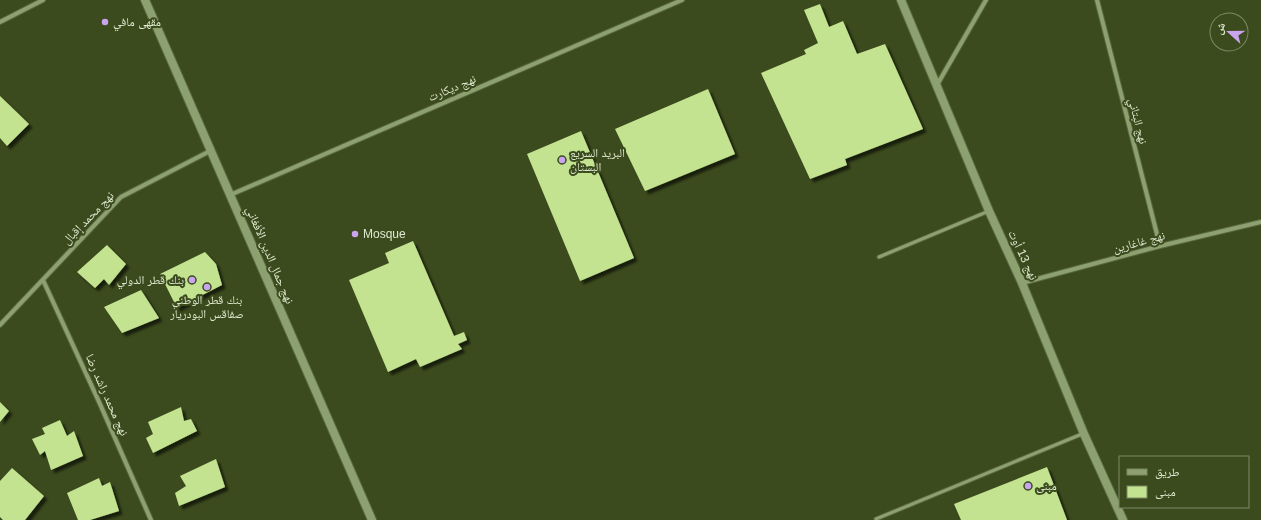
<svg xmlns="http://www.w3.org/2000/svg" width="1261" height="520" viewBox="0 0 1261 520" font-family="Helvetica,'Noto Naskh Arabic',sans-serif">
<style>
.building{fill:#c3e391;filter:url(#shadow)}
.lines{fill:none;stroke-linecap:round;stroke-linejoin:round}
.service-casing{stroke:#5a683f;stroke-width:5}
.minor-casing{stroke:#5a683f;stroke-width:6}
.secondary-casing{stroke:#5a683f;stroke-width:10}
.service{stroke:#8da06f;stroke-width:3}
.minor{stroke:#8da06f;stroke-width:4}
.secondary{stroke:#8da06f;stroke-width:8}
.poi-dot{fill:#c8a5ee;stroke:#3b4b1d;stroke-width:1.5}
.labels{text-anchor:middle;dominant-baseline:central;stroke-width:4;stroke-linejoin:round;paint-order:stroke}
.poi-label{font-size:12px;fill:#dee9cf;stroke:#3b4b1d;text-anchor:start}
.street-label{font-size:12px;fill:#dee9cf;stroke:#3b4b1d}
</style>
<defs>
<filter id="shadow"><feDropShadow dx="3.5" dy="3.5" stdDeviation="1" flood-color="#0009"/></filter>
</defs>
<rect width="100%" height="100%" fill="#3b4b1d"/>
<path class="building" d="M 820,4 L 829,27 L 843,21 L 857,54 L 885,44 L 923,129 L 845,159 L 847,165 L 810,179 L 761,73 L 806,54 L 804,50 L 818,43 L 804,10 Z
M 708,89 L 735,154 L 645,191 L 615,129 Z
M 0,96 L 29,124 L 7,146 L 0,138 Z
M 581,131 L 634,258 L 580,281 L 527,154 Z
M 413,241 L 454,336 L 464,332 L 467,340 L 458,344 L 462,349 L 420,367 L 416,359 L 388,372 L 349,280 L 389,263 L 385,253 Z
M 107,245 L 126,264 L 109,285 L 104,279 L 95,288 L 77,272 Z
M 205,252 L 216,264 L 222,285 L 177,308 L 160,274 Z
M 141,290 L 159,318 L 122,333 L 104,307 Z
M 0,402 L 9,411 L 0,422 Z
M 181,407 L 184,421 L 191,419 L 197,431 L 153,453 L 146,438 L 153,434 L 148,422 Z
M 60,420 L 67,436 L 74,431 L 83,456 L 51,470 L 45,451 L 40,455 L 32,439 L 45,434 L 42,428 Z
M 216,459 L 225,487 L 179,506 L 175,493 L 186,486 L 180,476 Z
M 1047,467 L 1067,520 L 961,520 L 954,504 Z
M 12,468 L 44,496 L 25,520 L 3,520 L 0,517 L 0,481 Z
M 99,478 L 102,486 L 110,482 L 119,511 L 90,520 L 78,520 L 67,493 Z"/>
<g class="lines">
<g class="service-casing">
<path id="service" d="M 879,257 L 989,211
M 876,519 L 1082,434"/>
</g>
<g class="minor-casing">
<path id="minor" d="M 1097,0 L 1160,246
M 0,22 L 43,0
M 937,85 L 986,0
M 230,195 L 682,0
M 43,280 L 100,404 L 151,520
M 1022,283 L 1160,246 L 1261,222
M 0,325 L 121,197 L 210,151"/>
</g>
<g class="secondary-casing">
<path id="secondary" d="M 145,0 L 372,520
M 901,0 L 989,211 L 1022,283 L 1084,434 L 1123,520"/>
</g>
<use href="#service" class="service"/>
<use href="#minor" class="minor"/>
<use href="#secondary" class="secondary"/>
</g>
<g class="poi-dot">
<circle cx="105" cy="22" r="4"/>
<circle cx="562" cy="160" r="4"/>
<circle cx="355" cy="234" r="4"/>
<circle cx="192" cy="280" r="4"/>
<circle cx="207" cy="287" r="4"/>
<circle cx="1028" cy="486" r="4"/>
</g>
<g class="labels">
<g class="poi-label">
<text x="113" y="22">مقهى مافي</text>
<text x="570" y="153">البريد السريع<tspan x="570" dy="14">البستان</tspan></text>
<text x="363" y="234">Mosque</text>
<text x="184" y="280" text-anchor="end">بنك قطر الدولي</text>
<text x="207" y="300" text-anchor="middle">بنك قطر الوطني<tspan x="207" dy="14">صفاقس البودريار</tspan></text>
<text x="1036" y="486">مبنى</text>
</g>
<g class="street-label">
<text transform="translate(452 88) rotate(-23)">نهج ديكارت</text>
<text transform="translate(1138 121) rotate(76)">نهج البتاني</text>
<text transform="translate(88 218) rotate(-46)">نهج محمد إقبال</text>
<text transform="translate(1139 242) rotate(-15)">نهج غاغارين</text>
<text transform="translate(270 255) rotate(67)">نهج جمال الدين الأفغاني</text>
<text transform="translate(1023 255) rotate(65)">نهج 13 أوت</text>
<text transform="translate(107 395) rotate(66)">نهج محمد راشد رضا</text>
</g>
</g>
<rect x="1119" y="456" width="130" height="52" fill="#3b4b1d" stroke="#7c8a64"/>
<rect x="1127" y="469" width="20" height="6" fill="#8da06f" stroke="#7c8a64"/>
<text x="1155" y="476" font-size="12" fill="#dee9cf">طريق</text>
<rect x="1127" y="486" width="20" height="12" fill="#c3e391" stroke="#7c8a64"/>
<text x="1155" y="496" font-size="12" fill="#dee9cf">مبنى</text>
<g transform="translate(1229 32) rotate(291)"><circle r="19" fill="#3b4b1d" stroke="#7c8a64"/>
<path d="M0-3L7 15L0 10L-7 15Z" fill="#c8a5ee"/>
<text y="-6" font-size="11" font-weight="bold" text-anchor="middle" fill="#dee9cf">ش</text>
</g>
</svg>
